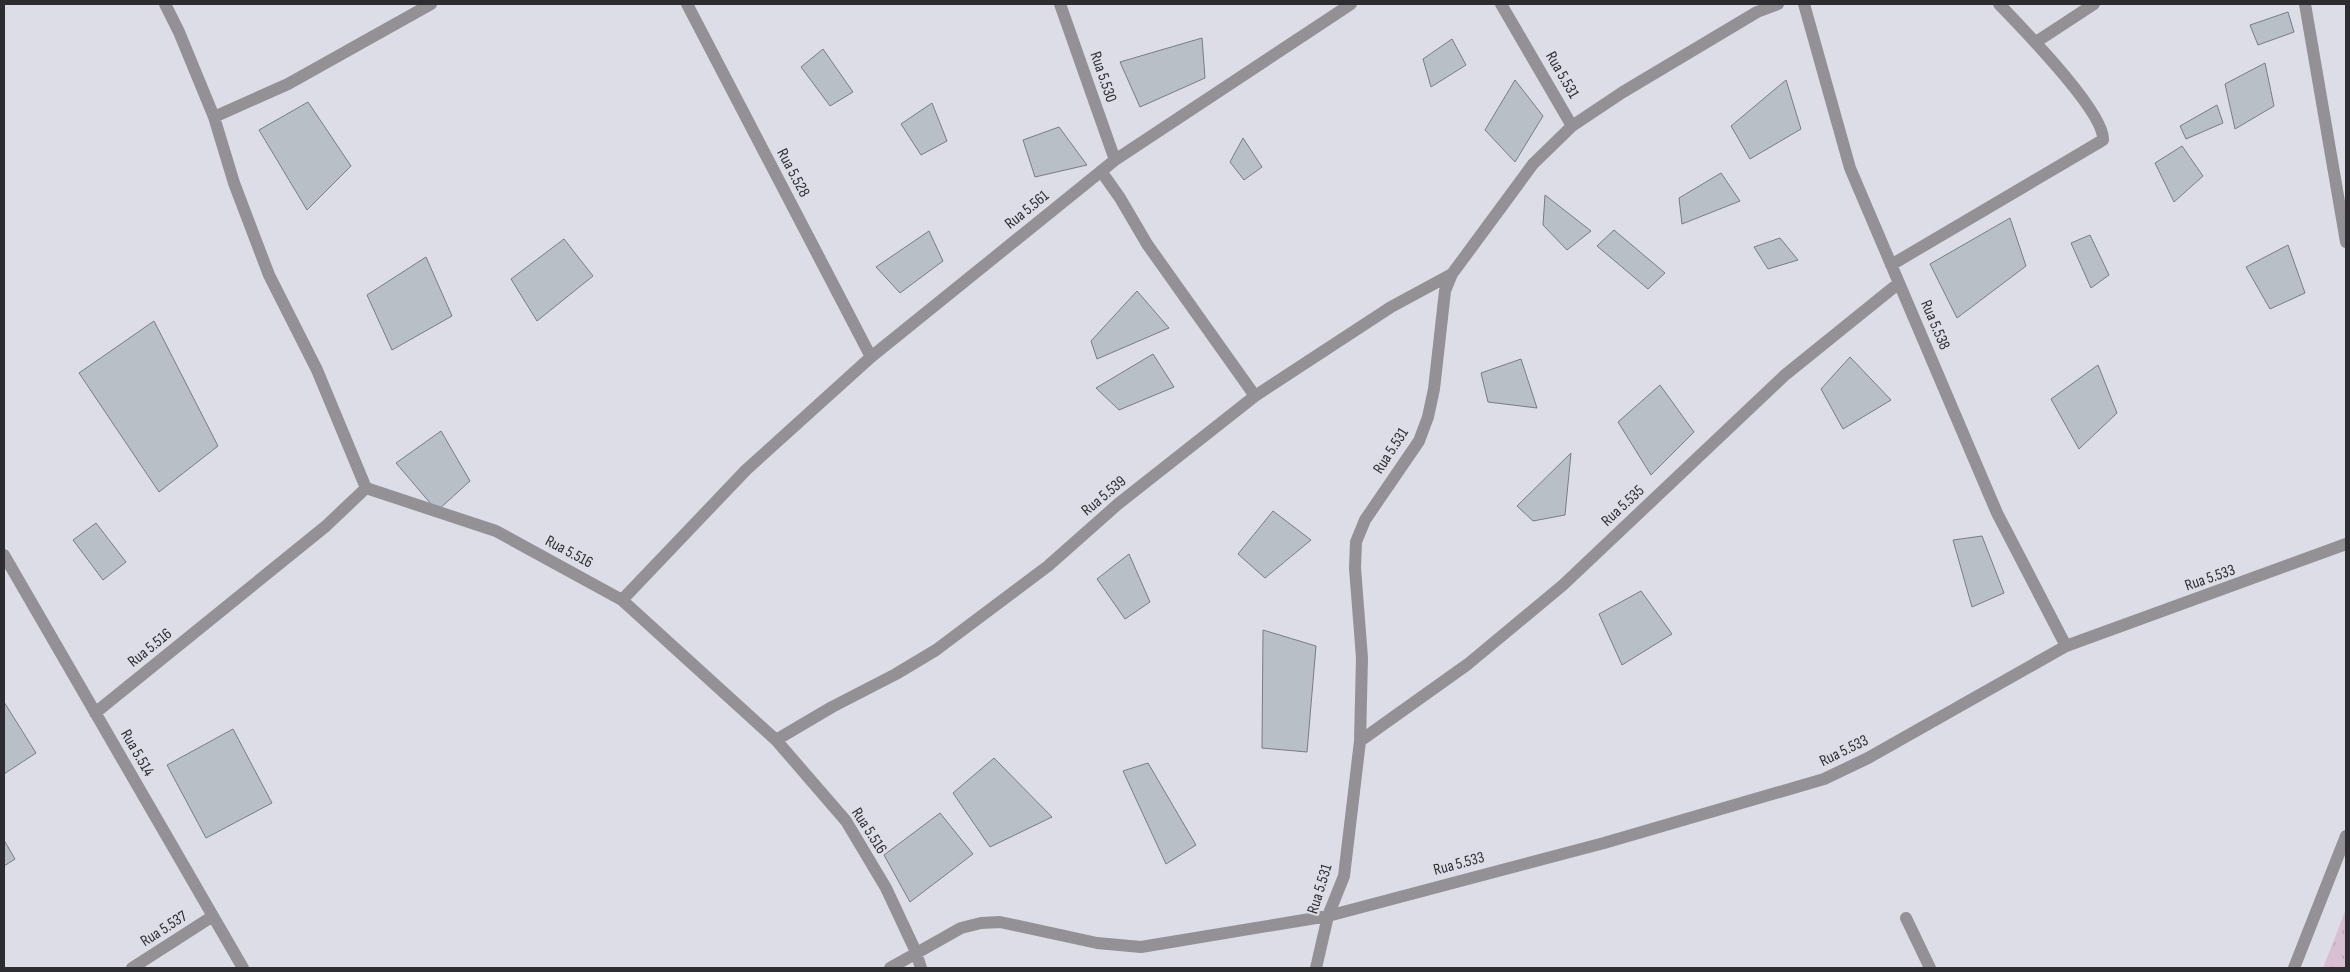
<svg xmlns="http://www.w3.org/2000/svg" width="2350" height="972" viewBox="0 0 2350 972" font-family="'Sofia Sans Condensed',sans-serif">
<style>
.grass{fill:url(#grass-tufts)}
.building{fill:#b9bfc7;stroke:#787d85}
.lines{fill:none;stroke-linecap:round;stroke-linejoin:round}
.minor{stroke:#939195;stroke-width:12}
.labels{text-anchor:middle;dominant-baseline:central;stroke-width:4.5;stroke-linejoin:round;paint-order:stroke}
.street-label{font-size:16px;fill:#2d2d31;stroke:#dddde7}
</style>
<defs>
<pattern id="grass-tufts" width="24" height="20" patternUnits="userSpaceOnUse" patternTransform="scale(1.25)"><rect width="24" height="20" fill="#d9bfd2"/><path d="M3 7l-1-3M5 7V3M7 7l1-3M15 17l-1-3M17 17v-4M19 17l1-3" fill="none" stroke="#bba4b5"/></pattern>
</defs>
<rect width="100%" height="100%" fill="#dddde7"/>
<path class="grass" d="M 2346,909 L 2346,968 L 2323,968 Z"/>
<path class="building" d="M 2288,12 L 2294,32 L 2258,45 L 2250,25 Z
M 1202,38 L 1205,78 L 1140,107 L 1120,62 Z
M 1452,39 L 1466,65 L 1431,87 L 1423,59 Z
M 823,49 L 853,92 L 830,106 L 801,67 Z
M 2265,63 L 2274,106 L 2235,129 L 2225,84 Z
M 1515,80 L 1543,116 L 1515,162 L 1485,130 Z
M 1786,80 L 1801,129 L 1750,159 L 1731,126 Z
M 308,102 L 351,166 L 307,210 L 259,130 Z
M 932,103 L 947,141 L 921,155 L 901,124 Z
M 2217,105 L 2223,123 L 2186,139 L 2180,126 Z
M 1059,127 L 1087,165 L 1035,177 L 1023,140 Z
M 1243,138 L 1262,167 L 1244,180 L 1230,162 Z
M 2182,146 L 2203,176 L 2174,202 L 2155,163 Z
M 1721,173 L 1740,201 L 1682,224 L 1679,198 Z
M 1545,195 L 1591,231 L 1567,250 L 1543,225 Z
M 2010,218 L 2026,266 L 1957,318 L 1930,264 Z
M 1614,230 L 1665,273 L 1648,289 L 1597,246 Z
M 929,231 L 943,261 L 900,293 L 876,267 Z
M 2090,235 L 2109,275 L 2091,288 L 2071,243 Z
M 1780,238 L 1798,260 L 1768,269 L 1754,247 Z
M 564,239 L 593,276 L 537,321 L 511,279 Z
M 2288,245 L 2305,293 L 2270,309 L 2246,267 Z
M 426,257 L 452,316 L 392,350 L 367,295 Z
M 1137,291 L 1169,328 L 1097,359 L 1091,341 Z
M 154,321 L 218,446 L 159,492 L 79,373 Z
M 1153,354 L 1174,387 L 1119,410 L 1096,388 Z
M 1850,357 L 1891,400 L 1843,429 L 1821,389 Z
M 1521,359 L 1537,408 L 1488,402 L 1481,373 Z
M 2098,365 L 2117,413 L 2079,449 L 2051,399 Z
M 1660,385 L 1694,432 L 1651,475 L 1618,422 Z
M 441,431 L 470,481 L 437,511 L 396,463 Z
M 1571,453 L 1565,515 L 1533,521 L 1517,506 Z
M 1273,511 L 1311,540 L 1265,578 L 1238,554 Z
M 96,523 L 126,562 L 103,580 L 73,540 Z
M 1982,536 L 2004,593 L 1972,607 L 1953,540 Z
M 1129,554 L 1150,602 L 1125,619 L 1097,579 Z
M 1641,591 L 1672,634 L 1622,665 L 1599,614 Z
M 1263,630 L 1316,646 L 1307,752 L 1262,748 Z
M 4,702 L 36,753 L 4,774 Z
M 233,729 L 272,803 L 206,838 L 167,765 Z
M 994,758 L 1052,817 L 990,847 L 953,793 Z
M 1148,763 L 1196,845 L 1166,864 L 1123,771 Z
M 940,813 L 973,854 L 910,902 L 884,855 Z
M 4,840 L 15,859 L 4,866 Z"/>
<g class="lines">
<path class="minor" d="M 165,4 L 179,32 L 214,117 L 234,183 L 269,275 L 317,370 L 366,488
M 687,4 L 871,357
M 1060,4 L 1115,160
M 1501,4 L 1572,126
M 1804,4 L 1850,168 L 1997,513 L 2066,646
M 2305,4 L 2346,242
M 2036,42 L 2094,4
M 214,117 L 288,84 L 431,4
M 1101,171 L 1120,198 L 1147,244 L 1255,396
M 1891,265 L 2103,140 C 2105,112 2021,27 1999,4
M 366,488 L 496,531 L 622,600 L 776,740 L 846,821 L 886,888 L 916,952 L 921,968
M 4,555 L 243,968
M 622,600 L 746,470 L 871,357 L 1115,160 L 1351,4
M 95,713 L 326,526 L 366,488
M 776,740 L 832,707 L 896,674 L 936,650 L 1048,566 L 1118,504 L 1255,396 L 1391,307 L 1452,274
M 1360,741 L 1468,664 L 1563,585 L 1785,375 L 1899,283
M 1906,918 L 1930,968
M 132,968 L 213,916
M 890,968 L 961,928 L 981,923 L 1000,922 L 1097,943 L 1141,947 L 1328,916 L 1604,843 L 1824,779 L 1868,758 L 2066,646 L 2346,544
M 1316,968 L 1328,916 L 1344,876 L 1360,741 L 1362,658 L 1355,568 L 1356,542 L 1365,520 L 1419,441 L 1428,417 L 1434,389 L 1445,291 L 1452,274 L 1533,164 L 1572,126 L 1623,92 L 1757,12 L 1778,4
M 2294,968 L 2346,836"/>
</g>
<g class="labels">
<g class="street-label">
<text transform="translate(1562 75) rotate(60)">Rua 5.531</text>
<text transform="translate(1103 77) rotate(71)">Rua 5.530</text>
<text transform="translate(793 173) rotate(62)">Rua 5.528</text>
<text transform="translate(1027 210) rotate(-39)">Rua 5.561</text>
<text transform="translate(1935 325) rotate(67)">Rua 5.538</text>
<text transform="translate(1391 451) rotate(-57)">Rua 5.531</text>
<text transform="translate(1104 496) rotate(-40)">Rua 5.539</text>
<text transform="translate(1623 506) rotate(-43)">Rua 5.535</text>
<text transform="translate(569 552) rotate(28)">Rua 5.516</text>
<text transform="translate(2210 578) rotate(-19)">Rua 5.533</text>
<text transform="translate(150 648) rotate(-39)">Rua 5.516</text>
<text transform="translate(1844 751) rotate(-26)">Rua 5.533</text>
<text transform="translate(137 753) rotate(60)">Rua 5.514</text>
<text transform="translate(869 831) rotate(57)">Rua 5.516</text>
<text transform="translate(1459 864) rotate(-15)">Rua 5.533</text>
<text transform="translate(1320 889) rotate(-73)">Rua 5.531</text>
<text transform="translate(164 929) rotate(-33)">Rua 5.537</text>
</g>
</g>
<rect width="2350" height="972" fill="none" stroke="#2d2d31" stroke-width="10"/>
</svg>
